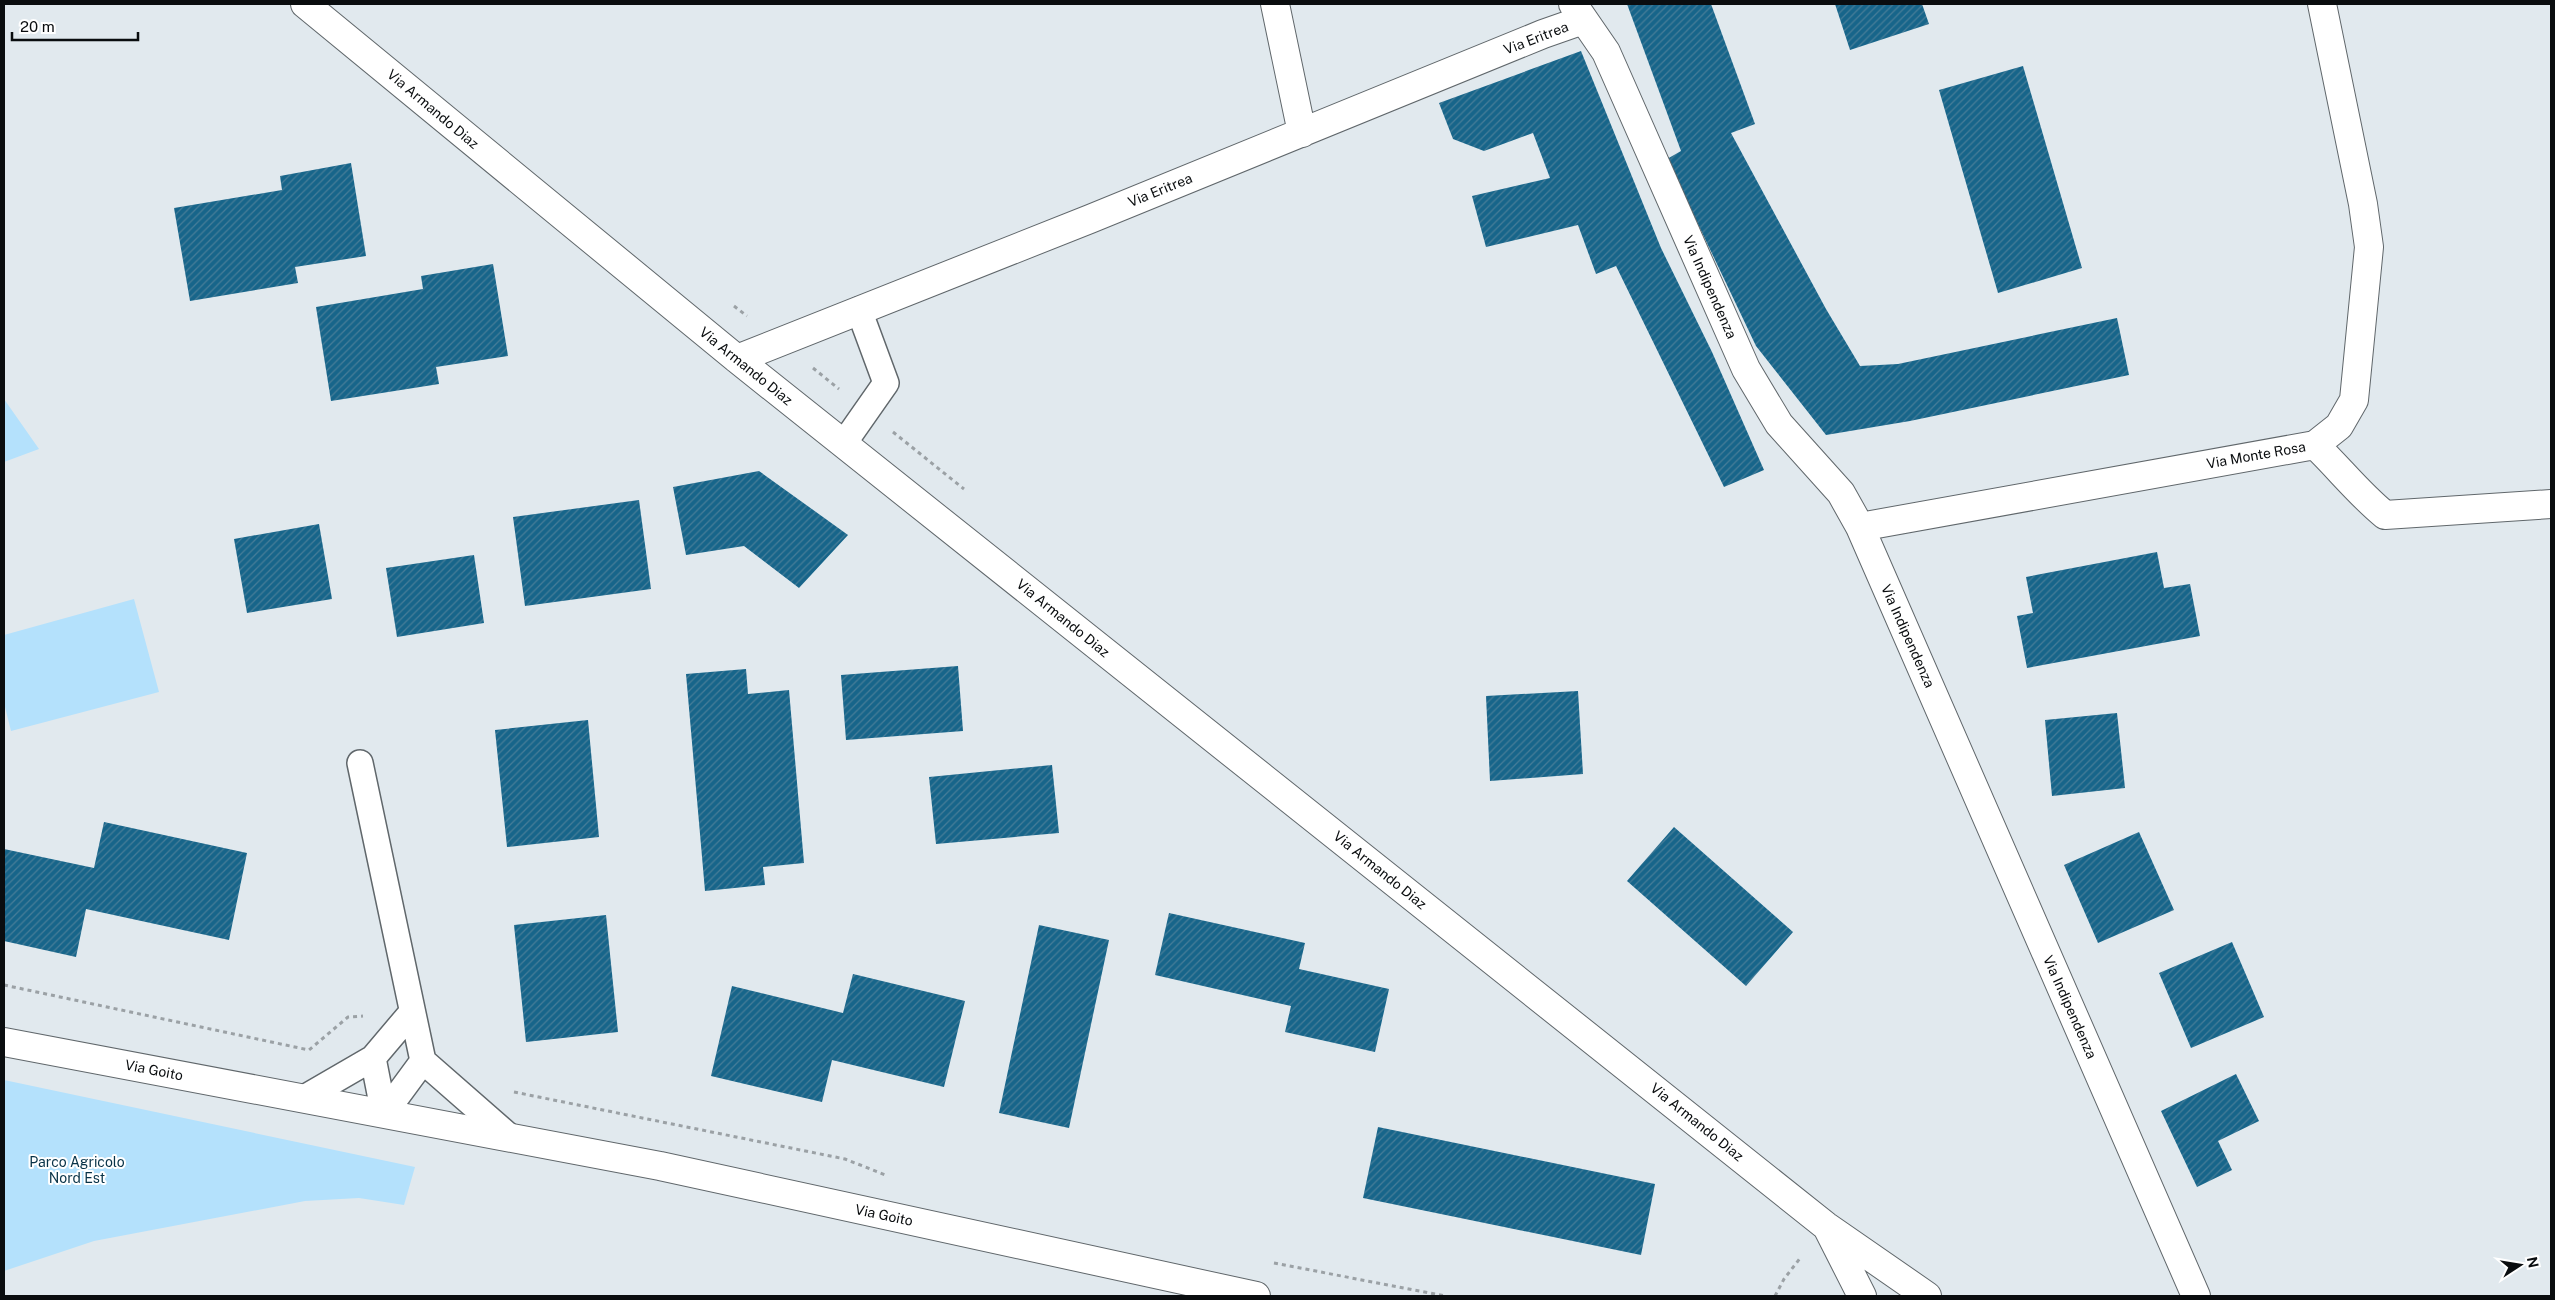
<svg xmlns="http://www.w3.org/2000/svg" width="2555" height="1300" viewBox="0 0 2555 1300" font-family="'Public Sans',sans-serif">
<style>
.park{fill:#b4e1fc}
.building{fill:url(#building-hatch)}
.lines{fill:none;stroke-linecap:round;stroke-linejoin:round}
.service-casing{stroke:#60676b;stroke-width:28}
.minor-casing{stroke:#60676b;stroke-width:30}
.tertiary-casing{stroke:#60676b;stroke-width:30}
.path{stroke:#9ba1a5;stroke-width:3;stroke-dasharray:4 4;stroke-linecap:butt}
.service{stroke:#fff;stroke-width:25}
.minor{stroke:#fff;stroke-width:28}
.tertiary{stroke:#fff;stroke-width:28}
.labels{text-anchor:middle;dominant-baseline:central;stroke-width:4;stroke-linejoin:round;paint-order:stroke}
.street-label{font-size:14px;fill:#0a0d0f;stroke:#fff}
.park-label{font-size:14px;fill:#073247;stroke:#fff}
</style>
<defs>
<pattern id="building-hatch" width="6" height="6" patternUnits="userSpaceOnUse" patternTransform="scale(1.25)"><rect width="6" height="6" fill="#17658a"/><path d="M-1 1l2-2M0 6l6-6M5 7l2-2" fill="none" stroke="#477d98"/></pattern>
</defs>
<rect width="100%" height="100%" fill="#e1e9ee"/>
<path class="park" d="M 4,399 L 39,449 L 4,462 Z
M 134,599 L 159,692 L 11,731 L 4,703 L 4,635 Z
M 4,1080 L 415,1167 L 404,1205 L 359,1198 L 305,1201 L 94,1241 L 4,1271 Z"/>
<path class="building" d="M 1627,4 L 1711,4 L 1755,124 L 1731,133 L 1826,309 L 1860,366 L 1898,364 L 2117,318 L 2129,375 L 1910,421 L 1826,435 L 1756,346 L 1667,159 L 1681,151 Z
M 1835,4 L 1922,4 L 1929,24 L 1850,50 Z
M 1581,51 L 1661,248 L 1712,352 L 1764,470 L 1724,487 L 1616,266 L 1596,274 L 1578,225 L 1486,247 L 1472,196 L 1550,178 L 1533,133 L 1484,151 L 1453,139 L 1439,103 Z
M 2023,66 L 2082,268 L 1998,293 L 1939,90 Z
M 351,163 L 366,256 L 295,267 L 298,283 L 190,301 L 174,208 L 282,190 L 280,176 Z
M 493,264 L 508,356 L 436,367 L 439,384 L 331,401 L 316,307 L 423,289 L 421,276 Z
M 759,471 L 848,535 L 799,588 L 744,546 L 686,555 L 673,487 Z
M 639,500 L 651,589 L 525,606 L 513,517 Z
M 319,524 L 332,599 L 247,613 L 234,539 Z
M 2157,552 L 2164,588 L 2190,584 L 2200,636 L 2027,668 L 2017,616 L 2033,613 L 2026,577 Z
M 474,555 L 484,623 L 397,637 L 386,568 Z
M 958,666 L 963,731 L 846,740 L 841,675 Z
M 746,669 L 748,694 L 789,690 L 804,863 L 763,867 L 765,885 L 705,891 L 686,674 Z
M 1578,691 L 1583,774 L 1490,781 L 1486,696 Z
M 2117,713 L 2125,788 L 2052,796 L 2045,720 Z
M 588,720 L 599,837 L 507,847 L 495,730 Z
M 1052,765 L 1059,833 L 936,844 L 929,777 Z
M 104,822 L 247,853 L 229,940 L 86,909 L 76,957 L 4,941 L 4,849 L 94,868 Z
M 1674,827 L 1793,932 L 1746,986 L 1627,881 Z
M 2139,832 L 2174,910 L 2098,943 L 2064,865 Z
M 1169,913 L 1305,943 L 1299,969 L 1389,989 L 1375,1052 L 1285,1032 L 1291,1006 L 1155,975 Z
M 606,915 L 618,1032 L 526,1042 L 514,925 Z
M 1039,925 L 1109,940 L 1069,1128 L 999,1113 Z
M 2232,942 L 2264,1017 L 2191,1048 L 2159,973 Z
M 853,974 L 965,1001 L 944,1087 L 832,1060 L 822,1102 L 711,1076 L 732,986 L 843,1013 Z
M 2236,1074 L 2259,1121 L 2218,1141 L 2232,1170 L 2197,1187 L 2161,1111 Z
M 1378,1127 L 1655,1184 L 1641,1255 L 1363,1198 Z"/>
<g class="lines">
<g class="service-casing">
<path id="service" d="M 844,443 L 886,383 L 859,310
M 360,763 L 423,1061 L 511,1138
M 373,1058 L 384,1114
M 304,1098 L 373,1058 L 412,1012
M 384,1114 L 423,1061"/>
</g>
<g class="minor-casing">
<path id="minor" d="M 305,4 L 737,359 L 1826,1226 L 1927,1296
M 1275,4 L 1302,133
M 1573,4 L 1606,52 L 1746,369 L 1779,424 L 1841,493 L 1860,527 L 2196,1296
M 737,359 L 1090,219 L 1543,34 L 1583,20
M 2315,445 C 2339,468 2359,494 2385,515 L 2551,504
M 1860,527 L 2315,445 L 2339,426 L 2354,400 L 2369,247 L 2363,204 L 2322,4
M 1828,1229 L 1862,1296"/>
</g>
<g class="tertiary-casing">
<path id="tertiary" d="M 4,1042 L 660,1166 L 1256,1296"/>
</g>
<path class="path" d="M 734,306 L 747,316
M 813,368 L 839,389
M 893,432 L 964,489
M 4,985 L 309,1050 L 348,1017 L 363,1016
M 514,1092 L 845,1159 L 888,1176
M 1274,1263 L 1445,1296
M 1775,1296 L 1784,1279 L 1801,1257"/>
<use href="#service" class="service"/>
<use href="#minor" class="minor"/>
<use href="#tertiary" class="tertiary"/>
</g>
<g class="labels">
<g class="street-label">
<text transform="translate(1536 38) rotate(-21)">Via Eritrea</text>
<text transform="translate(433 109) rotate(40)">Via Armando Diaz</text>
<text transform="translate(1160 190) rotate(-22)">Via Eritrea</text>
<text transform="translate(1710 287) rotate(66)">Via Indipendenza</text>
<text transform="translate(746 366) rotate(39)">Via Armando Diaz</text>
<text transform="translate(2256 455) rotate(-10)">Via Monte Rosa</text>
<text transform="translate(1063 618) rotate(39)">Via Armando Diaz</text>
<text transform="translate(1908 636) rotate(66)">Via Indipendenza</text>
<text transform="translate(1380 870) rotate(39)">Via Armando Diaz</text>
<text transform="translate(2070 1007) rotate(66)">Via Indipendenza</text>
<text transform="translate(154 1070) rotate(11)">Via Goito</text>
<text transform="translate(1697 1122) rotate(39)">Via Armando Diaz</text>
<text transform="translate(884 1215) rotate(12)">Via Goito</text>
</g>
<g class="park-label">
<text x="77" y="1162">Parco Agricolo<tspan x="77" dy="16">Nord Est</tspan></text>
</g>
</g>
<rect width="2555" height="1300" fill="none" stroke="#0a0d0f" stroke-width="10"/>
<g transform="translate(2520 1265) rotate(78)" stroke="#ffffff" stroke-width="4" paint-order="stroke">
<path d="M0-4L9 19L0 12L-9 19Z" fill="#0a0d0f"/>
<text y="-8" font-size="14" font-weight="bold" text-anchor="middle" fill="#0a0d0f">N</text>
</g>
<path d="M12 32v8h126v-8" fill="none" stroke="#0a0d0f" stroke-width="2.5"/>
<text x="20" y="32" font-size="15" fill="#0a0d0f" stroke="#ffffff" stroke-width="4" paint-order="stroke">20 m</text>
</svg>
